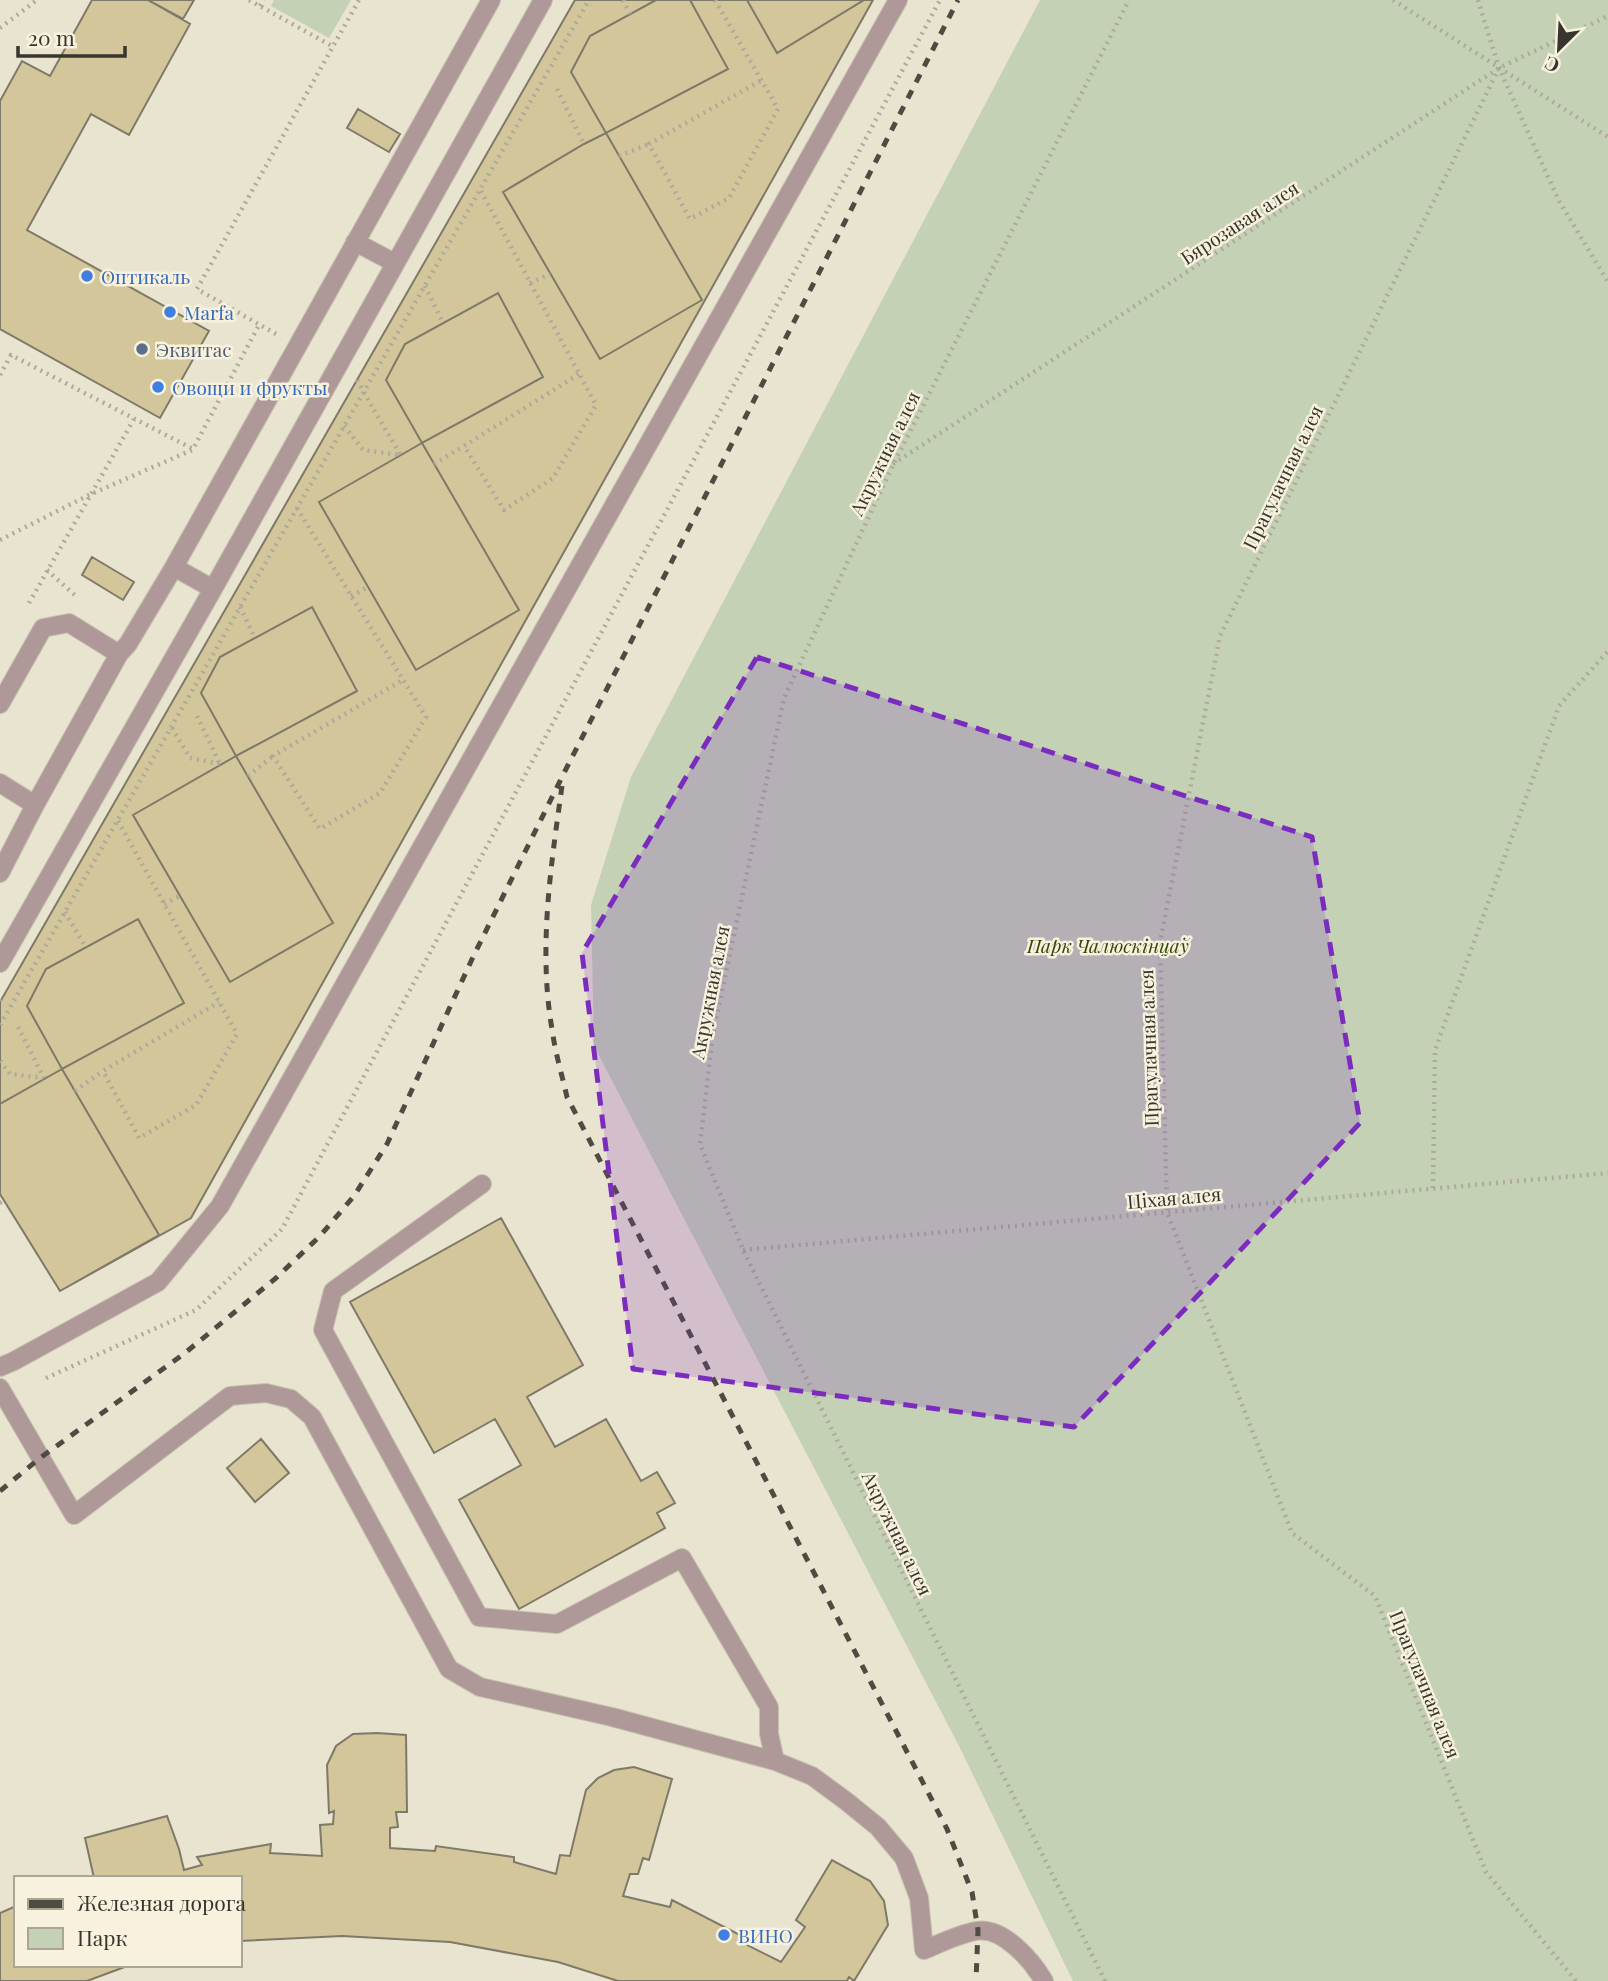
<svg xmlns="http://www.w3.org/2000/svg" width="1608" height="1981" viewBox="0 0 1608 1981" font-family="'Playfair Display',serif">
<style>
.green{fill:#c4d1b5}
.building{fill:#d2c69a;stroke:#7e7968;stroke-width:2}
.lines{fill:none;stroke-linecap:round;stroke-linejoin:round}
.service-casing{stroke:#c5c1af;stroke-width:20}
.path{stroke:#aeaa9a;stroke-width:4.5;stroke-dasharray:2 5;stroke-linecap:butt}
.service{stroke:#af9998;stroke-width:18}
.rail{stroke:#4e4c42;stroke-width:5;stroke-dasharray:9 9;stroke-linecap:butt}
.path-bridge{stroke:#aeaa9a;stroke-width:4.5;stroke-dasharray:2 5;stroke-linecap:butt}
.marked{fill:#7b2cbf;fill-opacity:0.2;stroke:#7b2cbf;stroke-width:5;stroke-dasharray:14 9;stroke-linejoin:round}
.shop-dot{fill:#3f7fe0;stroke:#f7f1dd;stroke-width:2.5}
.service-dot{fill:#5c6f8a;stroke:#f7f1dd;stroke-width:2.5}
.labels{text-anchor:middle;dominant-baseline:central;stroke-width:5;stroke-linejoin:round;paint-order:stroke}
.street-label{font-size:19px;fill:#37352d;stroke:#f7f1dd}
.shop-label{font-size:19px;fill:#366cbe;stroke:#f7f1dd;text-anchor:start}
.service-label{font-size:19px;fill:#4e5e75;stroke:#f7f1dd;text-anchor:start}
.park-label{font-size:19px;font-style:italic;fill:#334808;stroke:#f7f1dd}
</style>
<rect width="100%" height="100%" fill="#e9e4d0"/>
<path class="green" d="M 274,0 L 351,0 L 329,38 L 271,6 Z
M 1040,0 L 1608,0 L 1608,1981 L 1073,1981 L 959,1746 L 594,1046 L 591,905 L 631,777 Z"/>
<path class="building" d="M 92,0 L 148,0 L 190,24 L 129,135 L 91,114 L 27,230 L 209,331 L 160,418 L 0,329 L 0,101 L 22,61 L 50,76 Z
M 148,0 L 194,0 L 183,19 Z
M 575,0 L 873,0 L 191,1218 L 60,1291 L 0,1194 L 0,1002 Z
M 656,0 L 690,0 L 728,69 L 606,133 L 571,72 L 590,36 Z
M 747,0 L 864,0 L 777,53 Z
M 358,109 L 400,134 L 389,152 L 347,128 Z
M 606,133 L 702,300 L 600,359 L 503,192 L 584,144 Z
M 498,293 L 543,377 L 422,443 L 386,380 L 405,344 Z
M 422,443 L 519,610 L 416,670 L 319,502 Z
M 92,557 L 134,582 L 123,600 L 82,575 Z
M 312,607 L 357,691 L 236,756 L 201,693 L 220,657 Z
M 236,756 L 333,923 L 230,982 L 133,815 Z
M 138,919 L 184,1003 L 62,1069 L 27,1006 L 46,969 Z
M 62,1069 L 159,1235 L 60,1291 L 0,1194 L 0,1104 Z
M 501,1218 L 583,1365 L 527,1397 L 555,1447 L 606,1419 L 641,1481 L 657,1472 L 675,1503 L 657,1513 L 665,1528 L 519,1609 L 459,1500 L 521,1465 L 495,1419 L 434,1453 L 350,1302 Z
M 261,1439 L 289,1473 L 255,1502 L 227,1468 Z
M 377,1733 L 406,1735 L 407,1812 L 396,1812 L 398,1827 L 390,1828 L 390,1848 L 435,1851 L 436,1846 L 514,1857 L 514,1862 L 556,1874 L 560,1855 L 570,1856 L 586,1790 L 598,1778 L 614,1770 L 634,1767 L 672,1779 L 649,1860 L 643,1858 L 638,1874 L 630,1874 L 623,1896 L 670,1907 L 672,1900 L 740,1935 L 739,1941 L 781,1962 L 805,1927 L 796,1920 L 832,1860 L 870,1881 L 884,1901 L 888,1925 L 854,1981 L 849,1977 L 847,1981 L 618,1981 L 558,1962 L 450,1942 L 342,1936 L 240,1941 L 240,1878 L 94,1878 L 85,1838 L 167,1816 L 179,1849 L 184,1870 L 202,1865 L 197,1857 L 271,1844 L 270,1853 L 322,1856 L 320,1825 L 333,1824 L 334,1811 L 329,1813 L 327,1765 L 336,1746 L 353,1734 Z
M 16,1906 L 16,1965 L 130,1965 L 87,1981 L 0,1981 L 0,1913 Z"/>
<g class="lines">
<g class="service-casing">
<path id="service" d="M 355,242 L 395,263
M 174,567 L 213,589
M 0,704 L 43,628 L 69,623 L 119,654
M 0,783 L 35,805
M 0,873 L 35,805 L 119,654 L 128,644 L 174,567 L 491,0
M 0,963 L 213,589 L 543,0
M 482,1184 L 333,1291 L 323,1330 L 479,1617 L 557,1624 L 682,1558 L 769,1707 L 769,1734 L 775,1761 L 812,1776 L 846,1801 L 878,1827 L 904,1858 L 919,1898 L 924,1950 C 941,1943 959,1934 976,1931 C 1003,1926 1032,1961 1044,1981
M 0,1367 L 14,1361 L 158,1282 L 220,1206 L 898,0
M 0,1388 L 74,1515 L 230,1396 L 266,1393 L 291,1399 L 312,1417 L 449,1669 L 480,1687 L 612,1717 L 775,1761"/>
</g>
<path class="path" d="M 249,0 L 332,46
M 623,0 L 630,14
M 715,0 L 778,109 L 729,198 L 690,219 L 649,144 L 762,80
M 1393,0 L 1608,137
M 1478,0 L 1499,68 L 1559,201 L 1608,282
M 260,6 L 264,0
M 0,28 L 37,0
M 1499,68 L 1220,636 L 1160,942 L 1167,1212 L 1292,1533 L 1375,1596 L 1486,1872 L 1576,1981
M 557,89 L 584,144
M 619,156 L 649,144
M 481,191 L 596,405 L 553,478 L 504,510 L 464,446 L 579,374
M 530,283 L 550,274
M 425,286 L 443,323
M 276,334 L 197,289 L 359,0
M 0,375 L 11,355 L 193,449 L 259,325
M 374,410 L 400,454
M 344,426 L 363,450 L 400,455
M 434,464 L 464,446
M 893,464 L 1499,68 L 1608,16
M 297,508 L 426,717 L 380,793 L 320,829 L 273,756 L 403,680
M 0,540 L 89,495 L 192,450
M 47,570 L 78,598
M 351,596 L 368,587
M 29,603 L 134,419
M 240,607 L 255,638
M 197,716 L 220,764
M 172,728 L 190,758 L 220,764
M 248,776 L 273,756
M 118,821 L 237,1034 L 196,1105 L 139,1138 L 103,1071 L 219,1002
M 164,904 L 180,896
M 65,912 L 86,948
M 0,1001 L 3,996
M 0,1025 L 589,0
M 18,1027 L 44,1078
M 0,1061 L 10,1074 L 43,1078
M 75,1091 L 103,1071
M 1433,1188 L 1435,1050 L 1559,706 L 1608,651
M 0,1203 L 4,1201
M 743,1250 L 1608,1173
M 46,1378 L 196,1310 L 282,1229 L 940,0
M 1105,1981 L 743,1250 L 700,1144 L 713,1034 L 784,698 L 893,465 L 1129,0"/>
<use href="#service" class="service"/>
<path class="rail" d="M 562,786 C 551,866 538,948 552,1029 C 555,1052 562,1075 567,1097 L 947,1829 L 972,1892 L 978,1930 L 976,1981
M 0,1491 L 40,1458 L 185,1353 L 276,1278 L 320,1236 L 354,1196 L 387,1144 L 473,957 L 564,773 L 958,0"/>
<path class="path-bridge" d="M 357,380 L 374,410"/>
</g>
<path class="marked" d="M 757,657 L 1312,837 L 1360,1123 L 1074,1427 L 633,1369 L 582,953 Z"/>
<g class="shop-dot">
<circle cx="87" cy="276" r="7"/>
<circle cx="170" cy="312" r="7"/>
<circle cx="158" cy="387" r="7"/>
<circle cx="724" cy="1935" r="7"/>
</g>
<circle class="service-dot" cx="142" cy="349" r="7"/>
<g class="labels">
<g class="street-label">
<text transform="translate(1239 222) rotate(-33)">Бярозавая алея</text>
<text transform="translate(884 453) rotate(-64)">Акружная алея</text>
<text transform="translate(1282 477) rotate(-64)">Прагулачная алея</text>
<text transform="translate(709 992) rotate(-79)">Акружная алея</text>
<text transform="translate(1148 1048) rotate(-92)">Прагулачная алея</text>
<text transform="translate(1174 1197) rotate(-5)">Ціхая алея</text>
<text transform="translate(898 1533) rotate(64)">Акружная алея</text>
<text transform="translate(1426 1684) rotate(68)">Прагулачная алея</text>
</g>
<g class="shop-label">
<text x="101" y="276">Оптикаль</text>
<text x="184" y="312">Marfa</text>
<text x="172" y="387">Овощи и фрукты</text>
<text x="738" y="1935">ВИНО</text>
</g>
<g class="service-label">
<text x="156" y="349">Эквитас</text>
</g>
<g class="park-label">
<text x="1108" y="945">Парк Чалюскінцаў</text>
</g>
</g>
<rect x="14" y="1876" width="228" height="91" fill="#f7f1dd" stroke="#aaa697" stroke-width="2"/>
<rect x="28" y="1899" width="35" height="10" fill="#4e4c42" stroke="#aaa697" stroke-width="2"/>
<text x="77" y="1911" font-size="21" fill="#37352d">Железная дорога</text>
<rect x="28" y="1928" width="35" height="21" fill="#c4d1b5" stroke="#aaa697" stroke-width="2"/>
<text x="77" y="1946" font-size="21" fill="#37352d">Парк</text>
<g transform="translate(1559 49) rotate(204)" stroke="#f7f1dd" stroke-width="5" paint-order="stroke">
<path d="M0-5L12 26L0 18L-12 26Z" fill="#37352d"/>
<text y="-10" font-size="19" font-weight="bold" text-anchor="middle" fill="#37352d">С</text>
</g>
<path d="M18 46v10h107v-10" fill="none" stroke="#37352d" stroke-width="3.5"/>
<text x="28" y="46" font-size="21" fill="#37352d" stroke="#f7f1dd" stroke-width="5" paint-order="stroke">20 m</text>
</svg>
